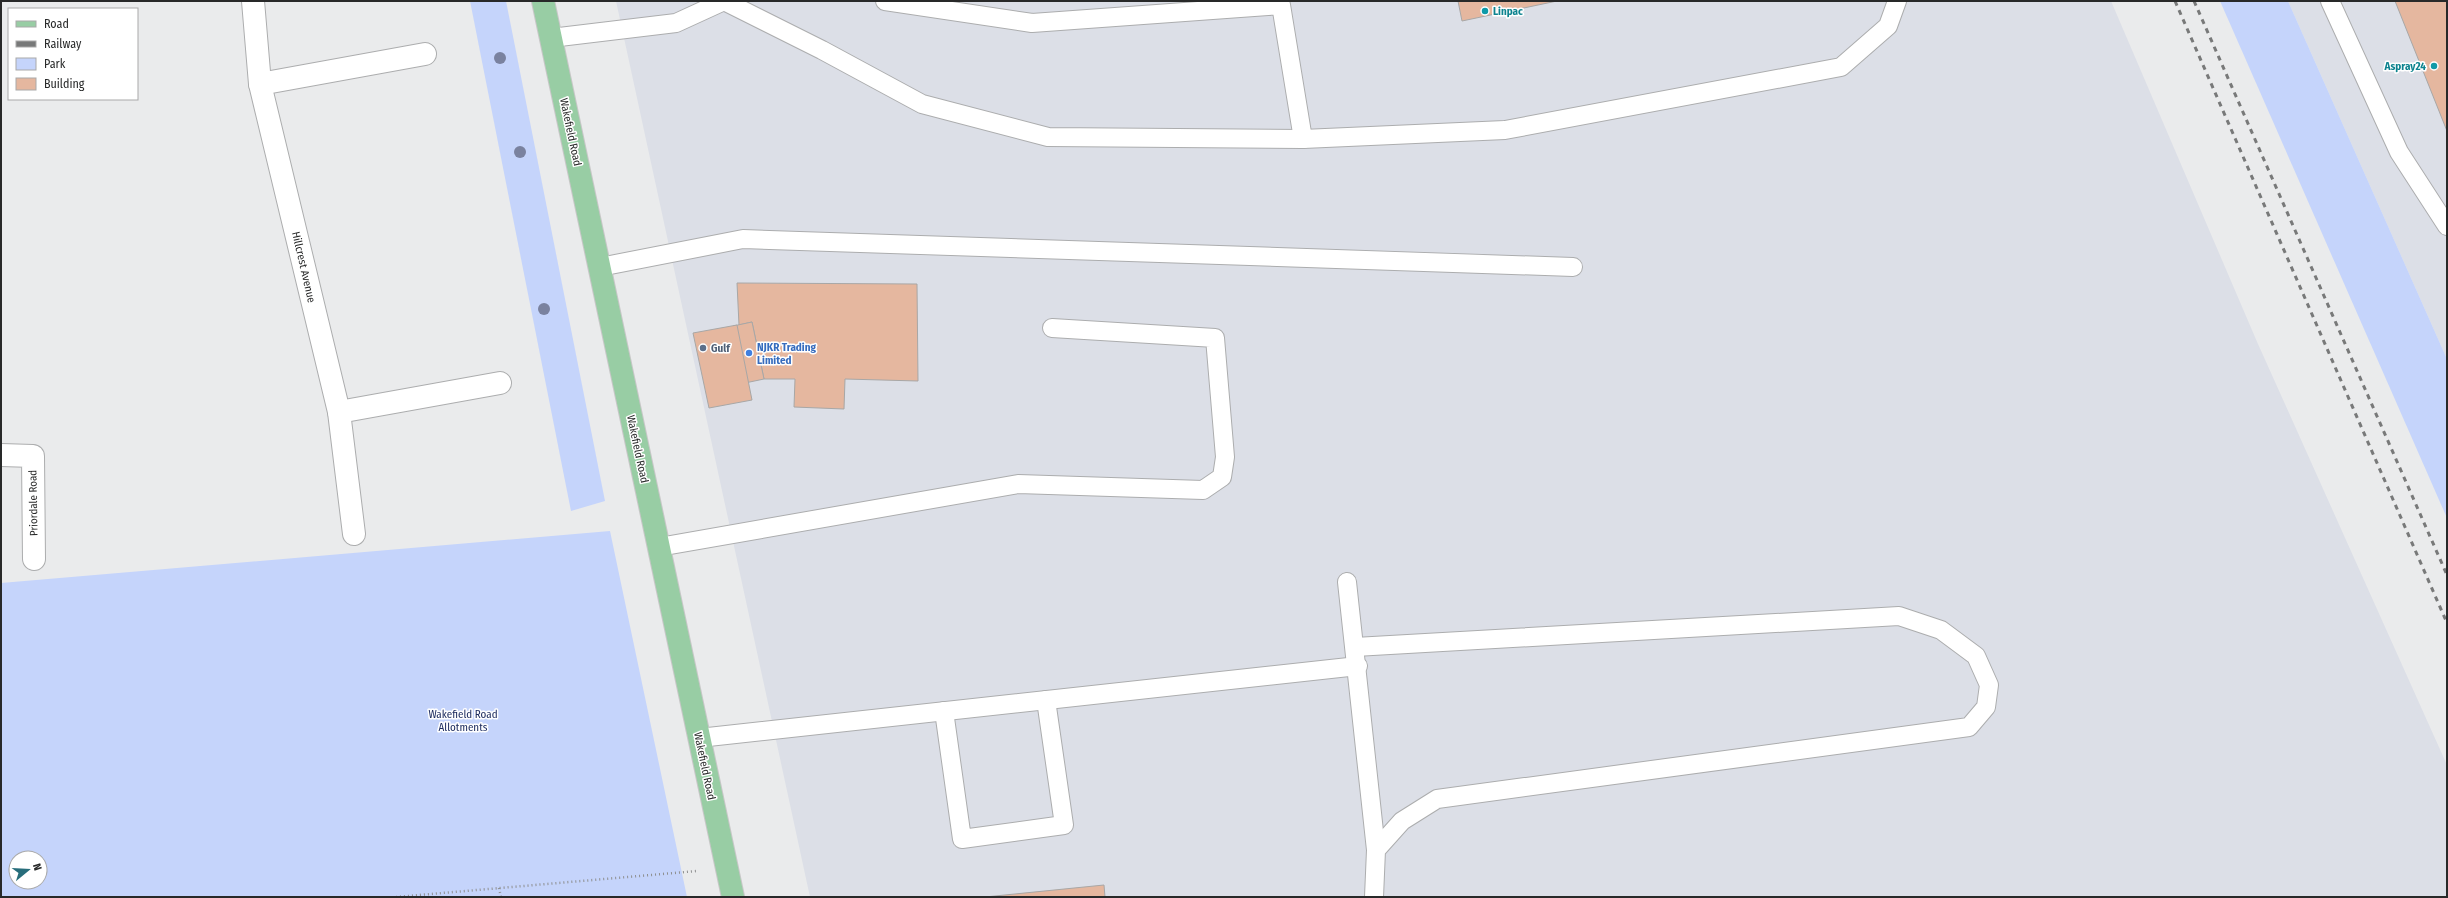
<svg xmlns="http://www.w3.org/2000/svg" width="2448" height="898" font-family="'Fira Sans Condensed',sans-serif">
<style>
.built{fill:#dcdfe7}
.green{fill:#c5d4fb;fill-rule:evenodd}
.building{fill:#e5b79f;stroke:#a8a7a6}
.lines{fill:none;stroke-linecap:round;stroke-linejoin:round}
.service-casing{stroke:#acadae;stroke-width:20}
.minor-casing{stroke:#acadae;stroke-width:24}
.primary-casing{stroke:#c7c7c7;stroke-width:24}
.path{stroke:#8e8f90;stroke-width:2.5;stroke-dasharray:1 3;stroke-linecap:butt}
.service{stroke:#fff;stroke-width:18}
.minor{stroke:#fff;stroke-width:22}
.primary{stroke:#98cda4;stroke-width:22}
.rail{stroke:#787979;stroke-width:3;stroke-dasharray:5 5;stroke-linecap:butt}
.tree{fill:#7a829f}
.culture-dot{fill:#0f9aa8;stroke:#fff;stroke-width:1.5}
.service-dot{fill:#5c6f8a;stroke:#fff;stroke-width:1.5}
.shop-dot{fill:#3f7fe0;stroke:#fff;stroke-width:1.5}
.labels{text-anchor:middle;stroke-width:3;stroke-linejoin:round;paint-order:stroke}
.culture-label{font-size:11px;font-weight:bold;fill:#0d838f;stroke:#fff;text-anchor:start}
.street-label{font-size:11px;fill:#282929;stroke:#fff}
.shop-label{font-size:11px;font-weight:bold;fill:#366cbe;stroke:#fff;text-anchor:start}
.service-label{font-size:11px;font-weight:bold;fill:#4e5e75;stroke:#fff;text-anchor:start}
.park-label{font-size:11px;fill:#1e2d60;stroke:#fff}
</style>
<rect width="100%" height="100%" fill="#eaebec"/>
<g class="built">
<path d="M616,1H2111L2258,344L2447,765V897H810Z"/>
<path d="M2288,1H2447V359Z"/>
</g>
<g class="green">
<path d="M470,1H506L605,501L571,511Z"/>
<path d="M2220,1H2288L2447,359V518Z"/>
<path d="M610,531L687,897H1V583ZM16,858H40V882H16Z"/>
</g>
<g class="building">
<path d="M1458,1H1557L1462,21Z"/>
<path d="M2395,1H2447V131Z"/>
<path d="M737,283L917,284L918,381L845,379L844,409L794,407L795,379H764L752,322L739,325Z"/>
<path d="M752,322L764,379L745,383L733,326Z"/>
<path d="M737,325L752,400L709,408L693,333Z"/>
<path d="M1104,885L1105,897H985Z"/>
</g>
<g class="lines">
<defs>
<g id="service">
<path d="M724,1L822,50L922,104L1048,137L1303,139"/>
<path d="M885,1L1032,23L1281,5L1303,139L1505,130L1841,67L1888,26L1897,1"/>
<path d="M2330,1L2399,152L2447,226"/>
<path d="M551,38L676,23L724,1"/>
<path d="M600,267L743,239L1573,267"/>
<path d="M659,547L1018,484L1203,490L1222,477L1225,457L1215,338L1052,328"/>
<path d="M1347,582L1376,850"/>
<path d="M1355,647L1899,616L1941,630L1976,656L1989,685L1986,707L1969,727L1437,799L1402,821L1376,850L1374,897"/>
<path d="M944,711L962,839L1064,825L1046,700"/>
<path d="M699,738L1358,666"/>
</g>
<g id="minor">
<path d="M253,1L260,84L339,412L354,534"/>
<path d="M260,84L425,54"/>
<path d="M339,412L500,383"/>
<path d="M1,455L33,456L34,559"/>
</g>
<path id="primary" d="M543,1L733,897"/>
</defs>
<use href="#service" class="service-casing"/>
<use href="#minor" class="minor-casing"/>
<use href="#primary" class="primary-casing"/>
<g class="path">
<path d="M499,888L501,897"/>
<path d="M396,897L697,871"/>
</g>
<use href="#service" class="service"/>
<use href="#minor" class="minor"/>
<use href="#primary" class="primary"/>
<g class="rail">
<path d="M2175,1L2447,623"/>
<path d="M2194,1L2447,575"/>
</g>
</g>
<g class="tree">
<circle cx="500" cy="58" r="6"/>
<circle cx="520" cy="152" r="6"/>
<circle cx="544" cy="309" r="6"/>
</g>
<g class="culture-dot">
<circle cx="1485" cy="11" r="4"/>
<circle cx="2434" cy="66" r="4"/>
</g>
<circle class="service-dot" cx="703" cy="348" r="4"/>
<circle class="shop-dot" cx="749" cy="353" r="4"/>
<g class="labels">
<g class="culture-label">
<text x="1493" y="15">Linpac</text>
<text x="2426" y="70" text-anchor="end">Aspray24</text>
</g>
<g class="street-label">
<text transform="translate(571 132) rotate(78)" y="4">Wakefield Road</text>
<text transform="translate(304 267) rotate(77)" y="4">Hillcrest Avenue</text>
<text transform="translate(638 449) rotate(78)" y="4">Wakefield Road</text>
<text transform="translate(33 503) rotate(-91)" y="4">Priordale Road</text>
<text transform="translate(705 766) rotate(78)" y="4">Wakefield Road</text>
</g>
<g class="shop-label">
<text x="757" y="351">NJKR Trading<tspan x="757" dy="13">Limited</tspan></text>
</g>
<g class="service-label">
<text x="711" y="352">Gulf</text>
</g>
<g class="park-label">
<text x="463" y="718">Wakefield Road<tspan x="463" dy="13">Allotments</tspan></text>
</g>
</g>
<rect width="2448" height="898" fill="none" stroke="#282929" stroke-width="4"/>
<rect x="8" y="8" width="130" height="92" fill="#ffffff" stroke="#a9a9a9"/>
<rect x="16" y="21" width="20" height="6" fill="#98cda4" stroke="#a9a9a9"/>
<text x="44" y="28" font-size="12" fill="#282929">Road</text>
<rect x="16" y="41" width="20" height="6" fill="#787979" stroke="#a9a9a9"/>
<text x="44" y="48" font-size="12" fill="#282929">Railway</text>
<rect x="16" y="58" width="20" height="12" fill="#c5d4fb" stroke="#a9a9a9"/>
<text x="44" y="68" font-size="12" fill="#282929">Park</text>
<rect x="16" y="78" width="20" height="12" fill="#e5b79f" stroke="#a9a9a9"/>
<text x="44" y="88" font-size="12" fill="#282929">Building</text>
<g transform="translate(28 870) rotate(72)"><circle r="19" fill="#ffffff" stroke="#a9a9a9"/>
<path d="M0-3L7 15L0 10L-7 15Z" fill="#276d7b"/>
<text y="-6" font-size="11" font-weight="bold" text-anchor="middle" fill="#282929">N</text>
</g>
</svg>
